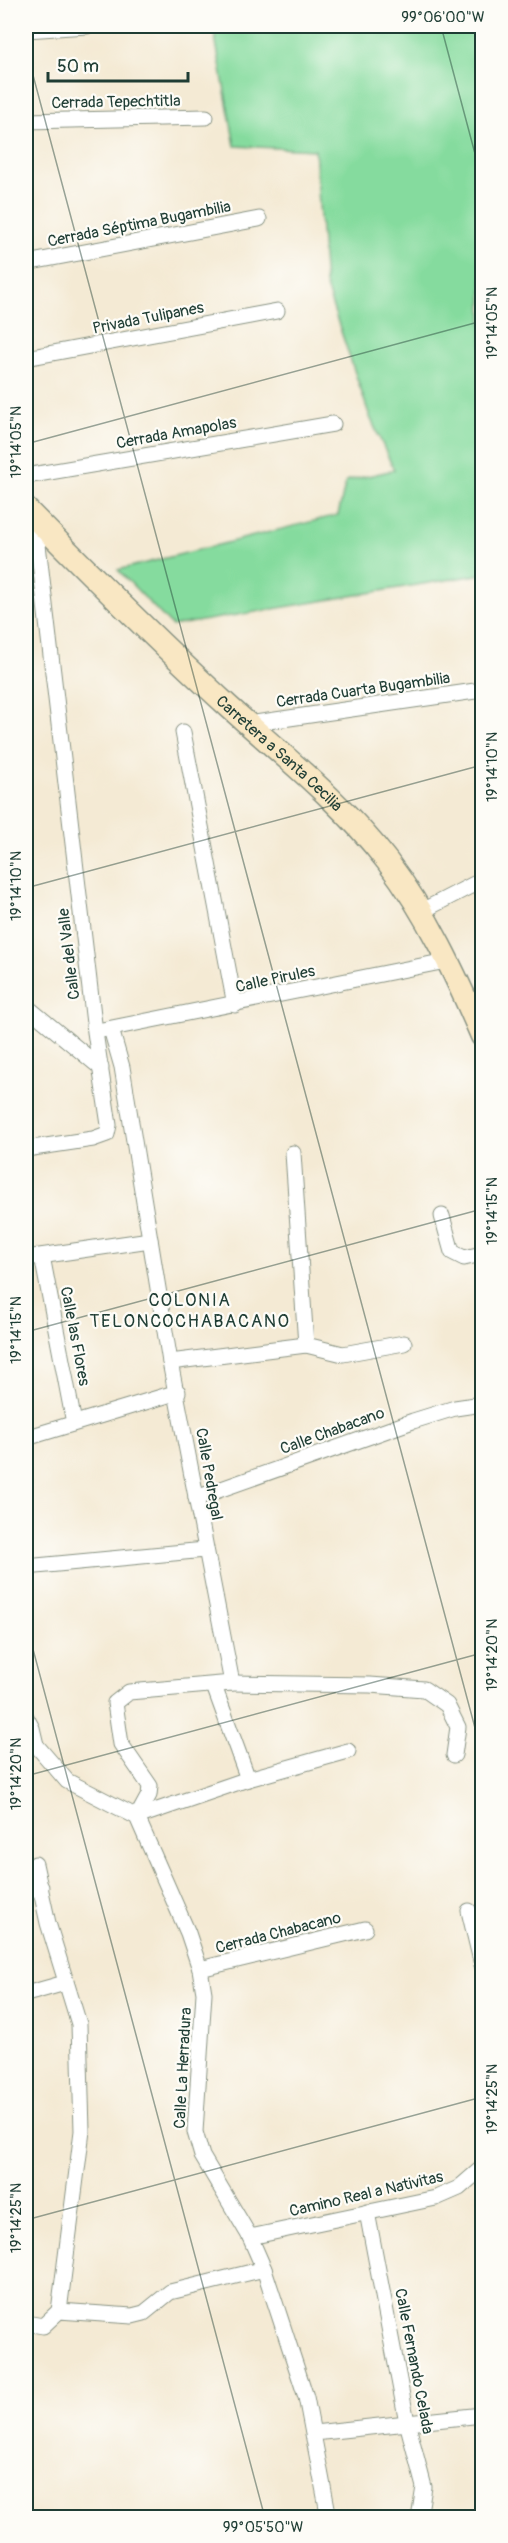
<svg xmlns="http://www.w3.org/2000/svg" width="508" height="2543" font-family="Pangolin,sans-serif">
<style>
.green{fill:#85db9e;stroke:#528c69;stroke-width:1.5}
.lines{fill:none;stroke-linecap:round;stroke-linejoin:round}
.minor-casing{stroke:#8a9484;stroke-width:17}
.secondary-casing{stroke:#8a9484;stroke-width:25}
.minor{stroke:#fff;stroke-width:15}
.secondary{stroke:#f9e7c3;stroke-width:22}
.ticks{fill:none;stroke:#1f3d34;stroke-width:1.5;stroke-opacity:0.45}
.labels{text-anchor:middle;stroke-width:4.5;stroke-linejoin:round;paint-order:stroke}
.street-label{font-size:16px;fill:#1f3d34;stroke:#fdfcf7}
.neighbourhood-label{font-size:18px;letter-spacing:1.5px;fill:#1f3d34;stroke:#fdfcf7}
.neatline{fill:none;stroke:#1f3d34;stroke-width:2}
.ticks-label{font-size:15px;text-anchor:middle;fill:#1f3d34}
</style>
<rect width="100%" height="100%" fill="#fdfcf7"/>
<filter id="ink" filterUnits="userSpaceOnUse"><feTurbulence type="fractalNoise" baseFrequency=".0167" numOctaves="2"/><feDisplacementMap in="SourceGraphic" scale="12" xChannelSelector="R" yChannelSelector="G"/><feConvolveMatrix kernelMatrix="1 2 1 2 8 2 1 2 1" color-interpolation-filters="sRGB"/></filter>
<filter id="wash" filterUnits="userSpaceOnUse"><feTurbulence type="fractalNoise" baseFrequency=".008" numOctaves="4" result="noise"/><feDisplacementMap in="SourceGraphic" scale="24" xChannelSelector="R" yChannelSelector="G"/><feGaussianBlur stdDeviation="1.35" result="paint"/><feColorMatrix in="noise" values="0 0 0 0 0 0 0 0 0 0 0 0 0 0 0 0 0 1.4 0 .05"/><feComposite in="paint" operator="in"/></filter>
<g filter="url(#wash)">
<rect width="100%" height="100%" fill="#f4ead4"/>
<path class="green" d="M213,26H482V574L172,626L118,570L338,515L346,481L394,470L370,417L325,284L315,150L235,146Z"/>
</g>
<g filter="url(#ink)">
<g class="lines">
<defs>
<g id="minor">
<path d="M26,30L87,26"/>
<path d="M26,121L206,117"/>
<path d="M26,263L259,219"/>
<path d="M26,358L277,311"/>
<path d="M26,476L333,424"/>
<path d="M248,724L482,690"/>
<path d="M183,732L235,1005"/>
<path d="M420,912L482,880"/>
<path d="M26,1006L101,1068"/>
<path d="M111,1029L122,1067L170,1362L232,1683L129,1692L115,1703L121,1744L150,1786L149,1795L137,1817"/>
<path d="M102,1030L446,961"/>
<path d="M26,1149L93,1139L107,1134L109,1125L95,1032L35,519"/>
<path d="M293,1153L306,1345"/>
<path d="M442,1216L452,1252L464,1258L482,1254"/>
<path d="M42,1256L74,1423"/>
<path d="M26,1258L150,1240"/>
<path d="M170,1362L306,1345L343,1354L404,1343"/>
<path d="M26,1438L178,1392"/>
<path d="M196,1498L413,1421L455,1408L482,1404"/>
<path d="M26,1567L205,1550"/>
<path d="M232,1683L370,1685L424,1689L447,1705L458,1727L454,1755"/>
<path d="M214,1686L248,1779"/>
<path d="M26,1717L32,1728L36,1745"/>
<path d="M26,1741L36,1745L67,1781L137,1817L188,1933L200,1969L204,1993L195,2132L202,2156L250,2237L264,2269L306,2397L329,2518"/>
<path d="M137,1817L248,1779L348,1751"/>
<path d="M35,1864L48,1923L79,2024L82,2131L59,2311"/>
<path d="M26,1891L41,1887"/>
<path d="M469,1911L482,1965"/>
<path d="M200,1969L365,1929"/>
<path d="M26,1994L65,1983"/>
<path d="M367,2212L407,2422L424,2487L419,2518"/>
<path d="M250,2237L436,2198L459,2188L482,2168"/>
<path d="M26,2323L43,2326L59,2311L132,2316L144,2313L170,2292L264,2269"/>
<path d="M314,2433L482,2415"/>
</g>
<g id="secondary">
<path id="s1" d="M26,509C92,576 158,642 228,706C282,755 342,802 387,861C427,913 456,976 482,1036"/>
</g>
</defs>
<use href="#minor" class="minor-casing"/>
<use href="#secondary" class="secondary-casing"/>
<use href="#minor" class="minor"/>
<use href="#secondary" class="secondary"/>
</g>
</g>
<path class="ticks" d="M441,26L482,180M26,49L482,1754M26,444L482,321M26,888L482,765M26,1332L482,1209M26,1623L265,2518M26,1776L482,1653M26,2220L482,2097"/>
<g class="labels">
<g class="street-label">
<text transform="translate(116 101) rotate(-1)" y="6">Cerrada Tepechtitla</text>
<text transform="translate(139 223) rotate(-11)" y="6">Cerrada Séptima Bugambilia</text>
<text transform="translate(148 317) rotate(-11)" y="6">Privada Tulipanes</text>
<text transform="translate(176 432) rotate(-10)" y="6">Cerrada Amapolas</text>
<text transform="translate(363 689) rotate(-8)" y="6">Cerrada Cuarta Bugambilia</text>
<text dy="6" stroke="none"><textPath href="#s1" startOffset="352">Carretera a Santa Cecilia</textPath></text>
<text transform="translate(68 954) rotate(-97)" y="6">Calle del Valle</text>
<text transform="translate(275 978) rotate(-12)" y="6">Calle Pirules</text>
<text transform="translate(76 1336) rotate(79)" y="6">Calle las Flores</text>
<text transform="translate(332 1430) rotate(-20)" y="6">Calle Chabacano</text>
<text transform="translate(210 1474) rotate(80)" y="6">Calle Pedregal</text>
<text transform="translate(278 1932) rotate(-14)" y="6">Cerrada Chabacano</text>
<text transform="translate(182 2068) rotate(-87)" y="6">Calle La Herradura</text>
<text transform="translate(366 2193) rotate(-13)" y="6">Camino Real a Nativitas</text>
<text transform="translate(415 2361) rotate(79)" y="6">Calle Fernando Celada</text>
</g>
<g class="neighbourhood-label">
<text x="190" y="1306">COLONIA<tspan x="190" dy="21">TELONCOCHABACANO</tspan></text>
</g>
</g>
<rect width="508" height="2543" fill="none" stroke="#fdfcf7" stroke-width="66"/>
<path d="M48 72v9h140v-9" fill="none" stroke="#1f3d34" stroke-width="3"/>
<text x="57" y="72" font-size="18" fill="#1f3d34" stroke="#fdfcf7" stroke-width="4.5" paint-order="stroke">50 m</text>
<rect x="33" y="33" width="442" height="2477" class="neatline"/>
<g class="ticks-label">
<text x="443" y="22">99°06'00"W</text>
<text transform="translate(492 323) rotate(-90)" y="5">19°14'05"N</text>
<text transform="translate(16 442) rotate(-90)" y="5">19°14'05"N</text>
<text transform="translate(492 767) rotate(-90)" y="5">19°14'10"N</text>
<text transform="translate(16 886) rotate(-90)" y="5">19°14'10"N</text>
<text transform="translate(492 1211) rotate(-90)" y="5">19°14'15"N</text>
<text transform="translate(16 1330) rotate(-90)" y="5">19°14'15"N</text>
<text transform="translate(492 1655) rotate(-90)" y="5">19°14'20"N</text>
<text transform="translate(16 1774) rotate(-90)" y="5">19°14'20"N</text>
<text transform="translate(492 2099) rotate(-90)" y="5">19°14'25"N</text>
<text transform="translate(16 2218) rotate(-90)" y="5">19°14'25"N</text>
<text x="263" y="2532">99°05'50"W</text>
</g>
</svg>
